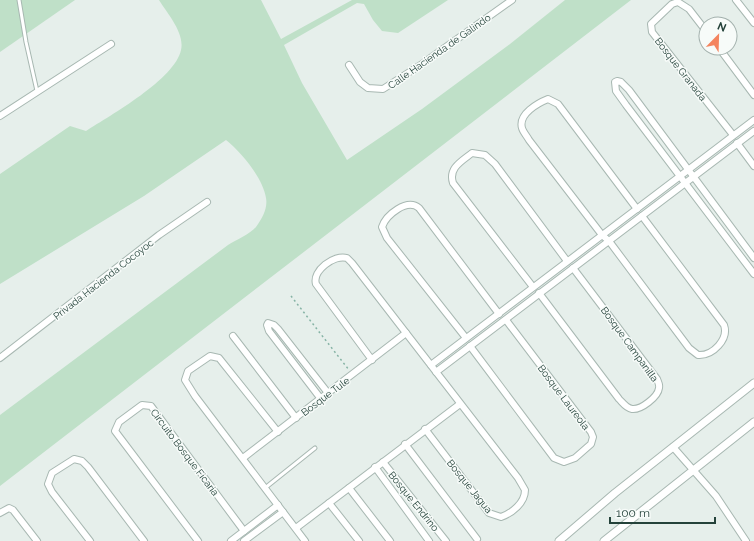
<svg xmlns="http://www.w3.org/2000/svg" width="754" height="541" font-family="Raleway,sans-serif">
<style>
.green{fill:#bfe0c8}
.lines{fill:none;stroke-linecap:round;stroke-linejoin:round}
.service-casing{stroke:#a8b8b2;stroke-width:5}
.minor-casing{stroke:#a8b8b2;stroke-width:8}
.tertiary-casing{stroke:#a8b8b2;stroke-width:9}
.path{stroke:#86b3a5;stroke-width:1.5;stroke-dasharray:2 3;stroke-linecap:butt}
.service{stroke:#fff;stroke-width:3}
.minor{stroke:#fff;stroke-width:6}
.tertiary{stroke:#fff;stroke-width:7}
.labels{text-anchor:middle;stroke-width:3;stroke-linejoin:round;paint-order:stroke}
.street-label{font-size:10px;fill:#24423a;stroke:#f7fbf9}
</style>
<rect width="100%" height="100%" fill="#e6efeb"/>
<g class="green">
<path d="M0,0H75L0,52Z"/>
<path d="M159,0H261L281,39L352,0H448L398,33L382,31L373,20L364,4L357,3L284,45L302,83L347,160L422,109L510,44L565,0H631L0,486V415L228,245C236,240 250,234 256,227C262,219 268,208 266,198C263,178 241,152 226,140L144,196L0,284V174L70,126L86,131C111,115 175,79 181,50C185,33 167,13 159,0Z"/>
</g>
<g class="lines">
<defs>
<g id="service">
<path d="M19,0L26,42L37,91"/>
<path d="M265,488L315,448"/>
</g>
<g id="minor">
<path d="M736,0L754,23"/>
<path d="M706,31L689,9L678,2L672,4L651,24L652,32L733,135"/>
<path d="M719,48L754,95"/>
<path d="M349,65L360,82L368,88L383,89L422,64L512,0"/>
<path d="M0,116L111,44"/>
<path d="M737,143L754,166"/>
<path d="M637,209L558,104L548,99C538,103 518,114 522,128C523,132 527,136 529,140L602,235L609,241L689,348L698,355C713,356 729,339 724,325L642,216"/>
<path d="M754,258L629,90L621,82L617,81L615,82L616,91L626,105L754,274"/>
<path d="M533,287L453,183C448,168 462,161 472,153L485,155L495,164L567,261"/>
<path d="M539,293L619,399C623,403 626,408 632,409C641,410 658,397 659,388C660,385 658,382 657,379L573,268"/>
<path d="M233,336L296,418"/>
<path d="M466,338L387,238L382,227C386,215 407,198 419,208L499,314"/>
<path d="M470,346L554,458L564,462L575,458L591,444L593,437L591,432L506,320"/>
<path d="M0,358L159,235L207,202"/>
<path d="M372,360L316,284C312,271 334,254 347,258L352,263L518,478L525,490C525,503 512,513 501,517L489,513L425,429"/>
<path d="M431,365L754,120"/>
<path d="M436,372L754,131"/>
<path d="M321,399L269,331L267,325L268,323L274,325L278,329L328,393"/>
<path d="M278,432L219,358L210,356L188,371L185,380L195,396L305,541"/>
<path d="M405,444L477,539"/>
<path d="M673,447L716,496L746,541"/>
<path d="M243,458L406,333"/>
<path d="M383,462L446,541"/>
<path d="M375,467L429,541"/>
<path d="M349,488L390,541"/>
<path d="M329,503L359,541"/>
<path d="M0,513L9,508L13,510L37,541"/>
<path d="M296,528L460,404"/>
<path d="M90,541L52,492L48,484L52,473L74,459L82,461L88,467L144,541"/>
<path d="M198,541L115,431L119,422L142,405L151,406L244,531"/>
<path d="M231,541L278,505"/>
<path d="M244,541L283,512"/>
</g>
<g id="tertiary">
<path d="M559,541L615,493L754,383"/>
<path d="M604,541L754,422"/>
</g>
</defs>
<use href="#service" class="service-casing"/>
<use href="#minor" class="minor-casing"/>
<use href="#tertiary" class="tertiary-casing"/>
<path class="path" d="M291,296L349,370"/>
<use href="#service" class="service"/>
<use href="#minor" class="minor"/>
<use href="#tertiary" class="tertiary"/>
</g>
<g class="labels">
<g class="street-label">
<text transform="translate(439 51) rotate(-35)" y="4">Calle Hacienda de Galindo</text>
<text transform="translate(681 69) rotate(52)" y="4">Bosque Granada</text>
<text transform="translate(103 279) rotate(-38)" y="4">Privada Hacienda Cocoyoc</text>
<text transform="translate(630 344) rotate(54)" y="4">Bosque Campanilla</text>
<text transform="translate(325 396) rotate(-37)" y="4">Bosque Tule</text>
<text transform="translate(564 397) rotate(53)" y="4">Bosque Laureola</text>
<text transform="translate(185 452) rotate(53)" y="4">Circuito Bosque Ficaria</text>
<text transform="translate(470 486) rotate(51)" y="4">Bosque Jagua</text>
<text transform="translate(414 501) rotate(51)" y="4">Bosque Endrino</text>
</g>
</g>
<g transform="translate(718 36) rotate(23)"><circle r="19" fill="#f7fbf9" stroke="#a3b1ad"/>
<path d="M0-3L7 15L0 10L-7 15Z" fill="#f4845f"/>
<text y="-6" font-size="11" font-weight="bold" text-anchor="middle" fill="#24423a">N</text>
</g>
<path d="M610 517v6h105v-6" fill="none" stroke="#24423a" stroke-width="2"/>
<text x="616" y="517" font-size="12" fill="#24423a" stroke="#f7fbf9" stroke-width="3" paint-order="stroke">100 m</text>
</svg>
